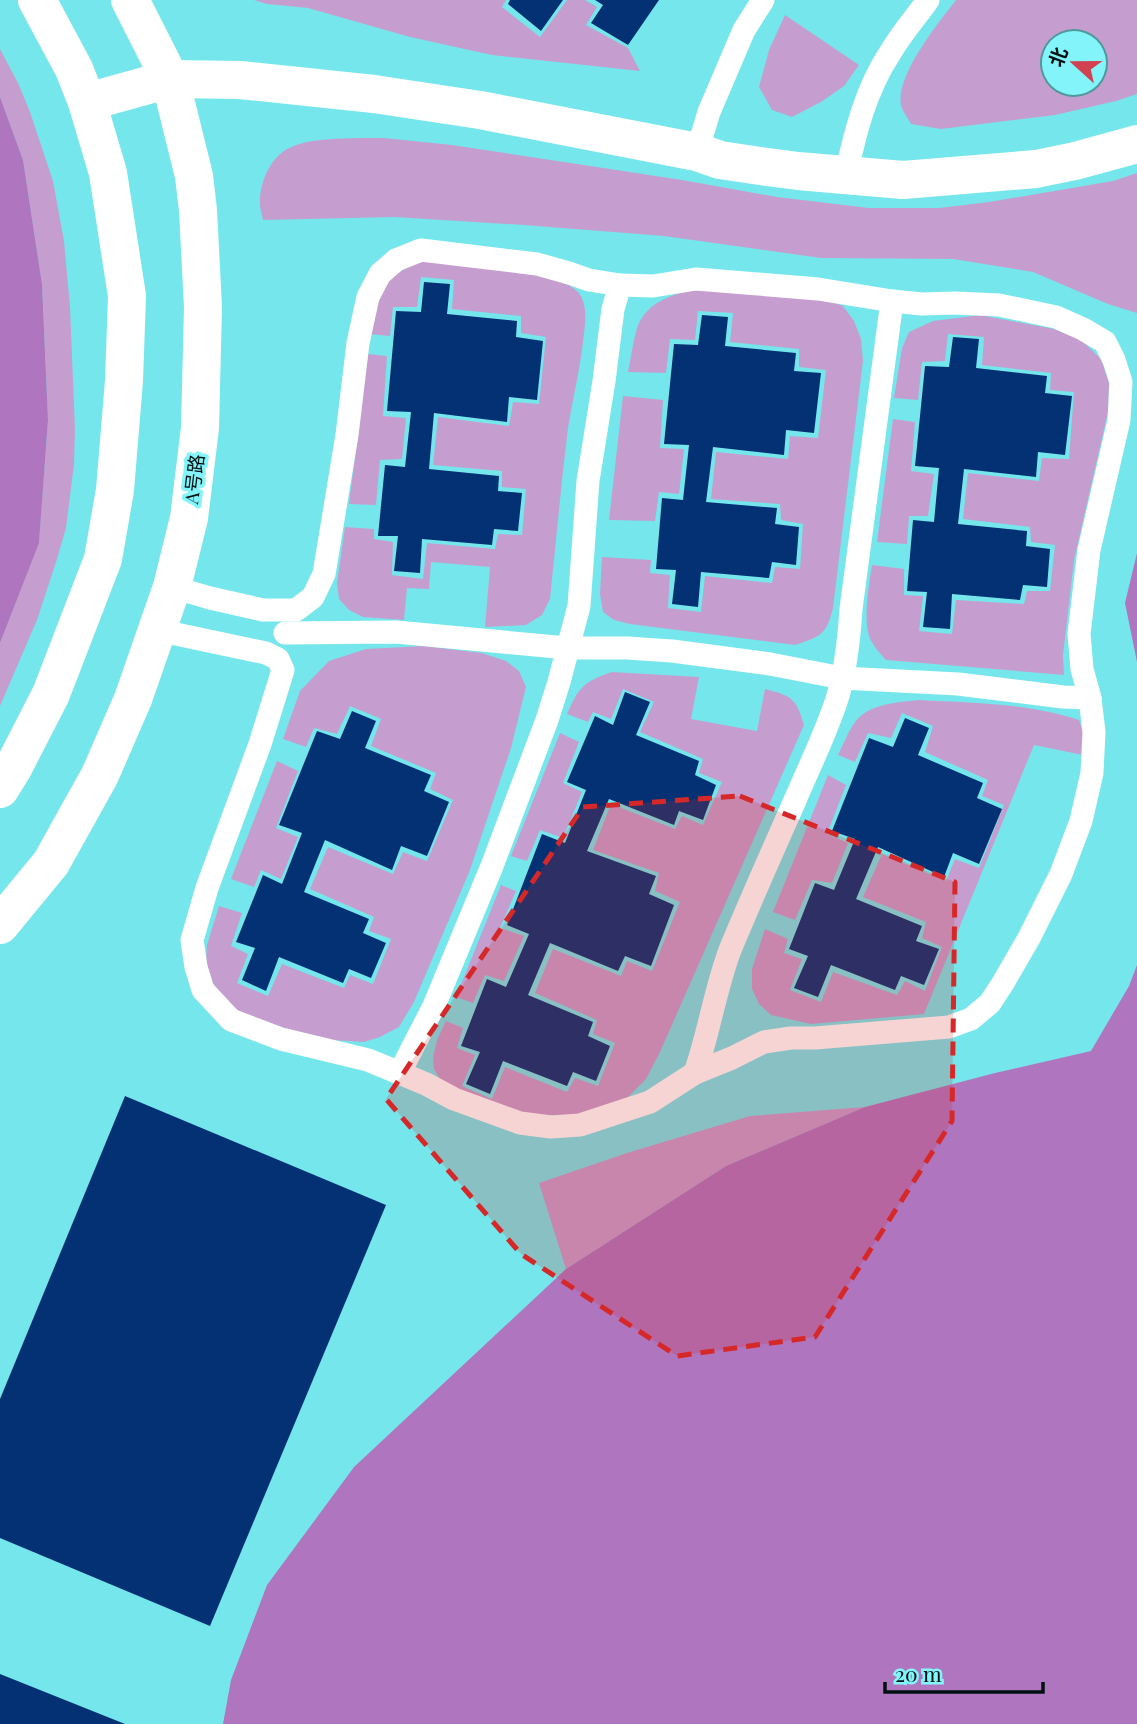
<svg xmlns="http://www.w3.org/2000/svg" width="1137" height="1724" font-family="'Playfair Display','Noto Sans SC',serif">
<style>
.green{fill:#c59ecf;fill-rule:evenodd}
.forest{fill:#b075bf}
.building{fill:#043174}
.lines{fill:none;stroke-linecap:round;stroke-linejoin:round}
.lane{stroke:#fff;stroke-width:23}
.street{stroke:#fff;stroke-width:38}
.secondary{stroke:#fff;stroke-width:38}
.marked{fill:#d62828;fill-opacity:0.2;stroke:#d62828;stroke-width:5;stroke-dasharray:14 9;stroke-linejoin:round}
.labels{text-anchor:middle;stroke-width:7;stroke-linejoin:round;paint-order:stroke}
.street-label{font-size:19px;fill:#001112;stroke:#83f4f9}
</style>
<rect width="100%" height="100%" fill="#75e7ec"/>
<g class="green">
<path d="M254,0H506L502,7L540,37L567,0H585L597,7L586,25L628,48L640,71L492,55L410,37L308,8L267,4Z"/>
<path d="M956,0H1137V94L1116,101L1055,115L941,129L911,124C908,118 902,111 901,105C895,76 939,22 956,0ZM1053,42H1095V84H1053Z"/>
<path d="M785,15L859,65L844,86L821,102L792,117L772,110L759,87L769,50Z"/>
<path d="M0,49L18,83L30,112L53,181L64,241L70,307L75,429L74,464L66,528L57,559L37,620L0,706V643L39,542L48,420L42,284L23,160L0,97Z"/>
<path d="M359,138H384L452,145L682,180L777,197L869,208H939L989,202L1113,181L1137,173V313L1108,304L1033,272L953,259L821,258L664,236L524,225L394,217L263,220C262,215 260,209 260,204C259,184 270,157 289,148C310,138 336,139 359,138Z"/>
<path d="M427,259C458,263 559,270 578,292C587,302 586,320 584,333C581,365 573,397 568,428C561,485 556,542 550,599L542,615L526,625L485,627L490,567L431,562L429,589L407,588L404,620L363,617L349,610L339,599L337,583L345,527L374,529V539L393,542L392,575L423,579L427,543L495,549L498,534L522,535L526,489L502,487V471L433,465L438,417L509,426L513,402L539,404L546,337L521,333V316L452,309L454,280L421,277L417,307H393L390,336L369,334C378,289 382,276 427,259Z"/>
<path d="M701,289L822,298L843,306L854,321L861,339L863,361L833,608C826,635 822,636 795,645L630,624L614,620L603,612L600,594L602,557L651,560L650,573L670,575L668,608L701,612L705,576L772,583L775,567L800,569L803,524L781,520L780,504L711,499L716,452L788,459L790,436L818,438L826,370L799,367V349L730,342L733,313L698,311L695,340L670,339L666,373L628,372C631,357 633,342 637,328C646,301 677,292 701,289Z"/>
<path d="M980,315L1054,329L1080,339L1101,359L1109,383L1108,412L1074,560L1063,655L1064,675L886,660C879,652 870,643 868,632C864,613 869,584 872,565L904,569V595L923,596L919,631L952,634L956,600L1024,604L1027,591H1050L1055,545L1031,542L1030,527L963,519L968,473L1039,481L1042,458L1069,459L1074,392L1050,390L1051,373L982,365L984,337L948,334L945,361L922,362L918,400L894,398L902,348L909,332L933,321Z"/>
<path d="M368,354L387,356L383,416L406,418L402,459L380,460L376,505L349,504Z"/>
<path d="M623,396L663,400L660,448L684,449L679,494L659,492L655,521L609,520Z"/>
<path d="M893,419L915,422L911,471L934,474L928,516H909L907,544L877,542Z"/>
<path d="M423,646L482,653L506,661L519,671L526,687L511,748L470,870L414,1002L399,1027L380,1037L364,1042L331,1040L284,1028L240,1012L225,1001L213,983L206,962L207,945L219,906L242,913L231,946L248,954L237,983L268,996L282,964L344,988L350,975L373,984L391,939L369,931L374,917L310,889L328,847L393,874L403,852L427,861L453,800L430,789L436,773L371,746L381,719L350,706L337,734L314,728L306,747L283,739L300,691L329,661L366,649Z"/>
<path d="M612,672L699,677L691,719L757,731L765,689C792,696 796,698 804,725L660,1052L646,1079L628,1097L599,1109L569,1116L527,1114L457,1092L441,1081L434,1069L433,1058L437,1040L446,1021L463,1028L457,1048L475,1055L462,1086L492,1099L505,1067L567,1092L575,1078L598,1086L615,1043L593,1034L597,1020L535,993L553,949L621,976L627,961L652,971L680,902L655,891L659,873L593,850L611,804L675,829L682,816L703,825L722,782L699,773L703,759L640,732L654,702L623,689L611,719L593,712L588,722L567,714C579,687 583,682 612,672Z"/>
<path d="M919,700C972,703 1028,703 1079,720L1083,732V755L1034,745L924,1014L811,1024L771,1015L759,1004L752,989V969L765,929L788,939L784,953L802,959L790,990L821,1002L833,972L897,995L905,981L925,991L942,947L922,938L926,922L863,897L882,854L946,881L955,859L979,868L1004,805L982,796L988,780L925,752L933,726L902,713L891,738L868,733L855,762L838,755C843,745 847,734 853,725C867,703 895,703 919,700Z"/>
<path d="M560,733L579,742L563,783L582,792L563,838L540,830L527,861L511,856Z"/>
<path d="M277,761L298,771L276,828L298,837L281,879L261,870L254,887L231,879Z"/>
<path d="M828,775L846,785L827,834L848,843L832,883L812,880L795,920L773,912Z"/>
<path d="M501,885L516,891L500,928L524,936L504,981L485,975L473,1003L456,997Z"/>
<path d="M865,1107L726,1166L566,1269L539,1183L627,1153L750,1116Z"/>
</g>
<g class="forest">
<path d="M0,97L23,160L42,284L48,420L39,543L0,643Z"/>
<path d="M1137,553V662L1125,603Z"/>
<path d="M1137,965V1724H223L231,1680L267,1585L354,1467L566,1269L726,1166L865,1107L995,1073L1091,1051L1129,986Z"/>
</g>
<g class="building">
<path d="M510,0H563L541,31L508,4Z"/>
<path d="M595,0H659L628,45L591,23L603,5Z"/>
<path d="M424,282L450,284L447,314L517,321L516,337L543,341L537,400L509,397L507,422L434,413L429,469L499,476L498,491L522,493L518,531L494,529L492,545L422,539L420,573L394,571L398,536H378L385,465L405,467L411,412L387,411L396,311L421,312Z"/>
<path d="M702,315L728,317L725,346L796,353L794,371L821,373L814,433L786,430L784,455L713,447L706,502L777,508L775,524L799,527L796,565L772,562L769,578L701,572L698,607L672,604L676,570L656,569L662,498L683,500L689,445L664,444L674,344L698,345Z"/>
<path d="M953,337L979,339L976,368L1047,376L1045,393L1072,396L1065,455L1038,452L1036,477L964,469L958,524L1027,531L1026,546L1050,549L1047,587L1023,585L1020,600L952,594L950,629L923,627L927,592L907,591L913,520L934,522L939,468L915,466L925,366L949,367Z"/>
<path d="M625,692L650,702L636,735L699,761L695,775L716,785L703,820L679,811L674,825L609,799L587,851L656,876L649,894L674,905L651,966L625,956L618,971L550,943L528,995L593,1022L588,1036L610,1046L596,1081L573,1072L567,1086L503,1061L490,1094L466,1084L480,1052L461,1046L487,979L506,987L529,934L507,925L542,834L565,843L586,790L567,782L595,716L613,725Z"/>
<path d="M352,711L376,721L365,748L431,775L424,791L449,802L427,856L401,846L392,870L325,840L304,892L369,919L363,933L386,943L371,978L349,969L343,983L279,957L266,991L242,980L255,948L236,942L263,875L282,884L302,833L279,825L317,731L340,739Z"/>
<path d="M905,718L929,728L918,755L983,783L977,798L1002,809L979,864L953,853L944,877L878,847L856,899L922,926L916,941L939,949L924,985L901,976L895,990L831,965L818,997L794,988L808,956L789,949L815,883L834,890L855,839L832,831L869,738L893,747Z"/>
<path d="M125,1096L386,1205L210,1626L0,1538V1399Z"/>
<path d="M0,1674L125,1724H0Z"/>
</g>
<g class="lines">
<g class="lane">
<path d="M697,152L709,112L744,30L763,0"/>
<path d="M846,175C855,133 866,89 890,53C901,34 916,17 928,0"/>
<path d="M157,630L266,653L278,659L283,670L260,744L207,888L192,940L196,967L203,990L231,1020L281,1039L368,1060L426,1084L454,1099L520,1123L551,1127L580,1125L650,1102L695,1073L732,1058L764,1042L791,1038H815L949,1027L971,1019L990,1003L1003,983L1029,938L1061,874L1081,821L1092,773L1094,732L1090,698L1082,669L1079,634L1089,550L1119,420L1121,382L1114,360L1105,342L1083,329L1056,317L999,305L955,303L922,304L892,301L818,289L696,279L653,286L620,285L589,280L569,273L537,264L421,250L396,260L380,274L368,297L358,343L347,435L324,574L313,597L296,610H263L210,598L172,587"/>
<path d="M285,633L396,632L567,648H627L672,651L770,664L842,678L958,684L1063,697L1090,698"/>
<path d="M400,1072L434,1006L492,866L547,720L559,682L579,606L588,481L604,381L613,309L620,285"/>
<path d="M695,1073C709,1033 715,990 730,950C751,899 774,848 796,798C810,765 826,733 837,699C846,670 849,640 851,609L892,301"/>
</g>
<path class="street" d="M87,102L170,79L240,80L374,94L480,110L697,152L720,160L760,166L798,171L903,180L1036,169L1075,161L1137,144"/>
<g class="secondary">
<path d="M0,789L13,768L51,694L103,559L115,490L124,381L127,296L108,173L87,102L74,69L37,0"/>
<path d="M0,925L51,863L100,775L133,699L157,630L172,587L189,518L200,428L203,307L198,210L194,176L170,79L130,0"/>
</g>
</g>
<path class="marked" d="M740,796L955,882L952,1121L815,1337L677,1356L521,1254L386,1099L583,807Z"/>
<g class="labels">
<g class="street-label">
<text transform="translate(194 479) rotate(-83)" y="7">A号路</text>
</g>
</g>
<g transform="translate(1074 63) rotate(291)"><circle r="33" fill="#83f4f9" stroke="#4f999d" stroke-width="2"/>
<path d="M0-5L12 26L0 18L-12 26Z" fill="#d1414f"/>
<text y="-10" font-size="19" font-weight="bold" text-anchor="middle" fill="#001112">北</text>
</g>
<path d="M885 1682v10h158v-10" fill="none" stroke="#001112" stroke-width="3.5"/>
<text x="895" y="1682" font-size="21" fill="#001112" stroke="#83f4f9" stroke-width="5" paint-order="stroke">20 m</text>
</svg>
